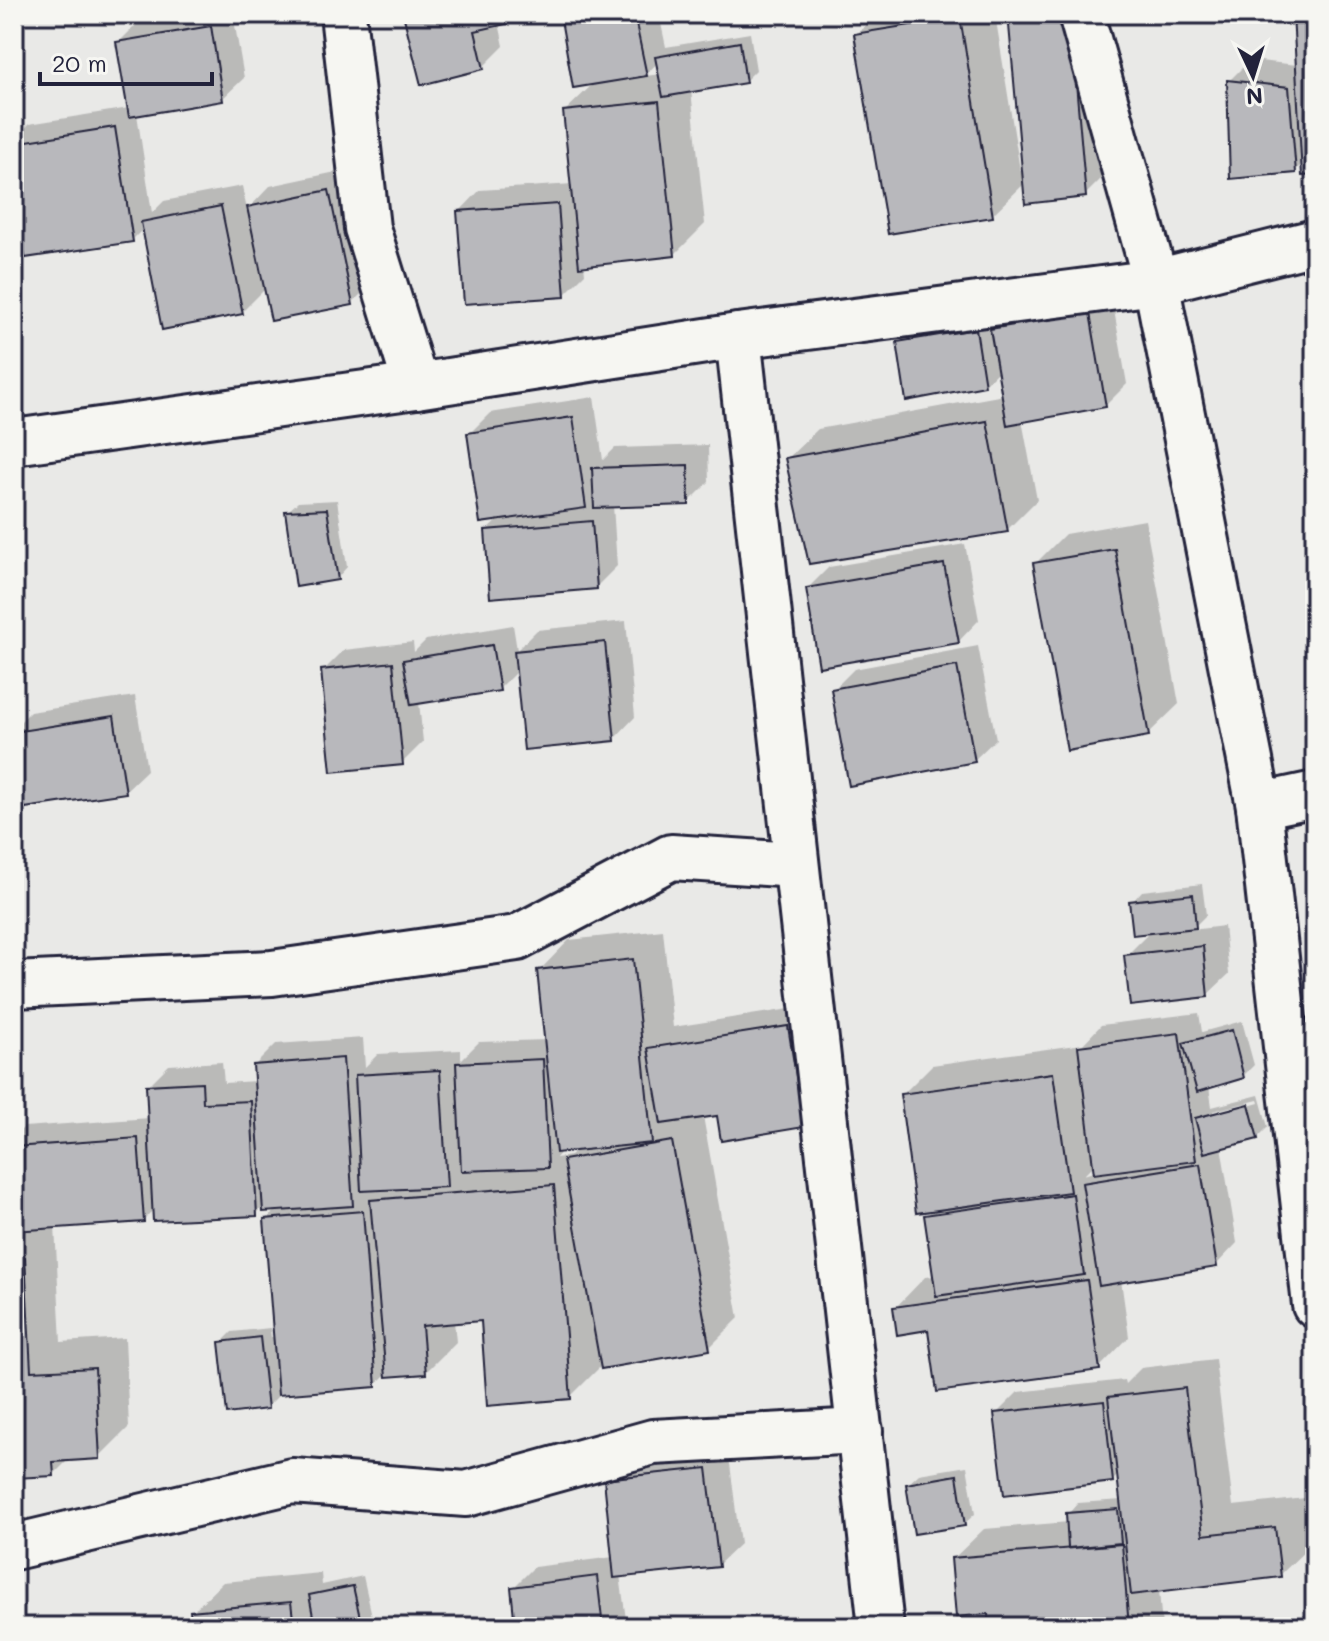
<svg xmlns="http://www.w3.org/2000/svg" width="1329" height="1641" font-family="Mali,sans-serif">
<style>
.shadow{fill:#0003;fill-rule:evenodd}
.building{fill:#b8b8bc;stroke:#22223b;stroke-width:2}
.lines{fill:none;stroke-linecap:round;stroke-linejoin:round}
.street-casing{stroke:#22223b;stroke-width:50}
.street{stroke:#f6f6f2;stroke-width:44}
</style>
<rect width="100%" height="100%" fill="#e9e9e7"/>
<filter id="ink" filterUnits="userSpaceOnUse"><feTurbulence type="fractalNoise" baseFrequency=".0125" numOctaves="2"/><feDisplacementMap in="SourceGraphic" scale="16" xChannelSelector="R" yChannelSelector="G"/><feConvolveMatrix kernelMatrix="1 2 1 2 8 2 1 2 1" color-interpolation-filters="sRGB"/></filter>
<g filter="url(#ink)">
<g class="shadow">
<path d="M185,14H233L244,78L222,99L137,114L152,213L164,201L242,186L247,210L270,186L350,169L373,282L352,303L266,288L242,312L144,228L132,240L14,183V139L29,124L129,108L118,43L139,22Z"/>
<path d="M405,14H525L522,18L499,23L504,46L483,67Z"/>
<path d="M562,14H659L666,47L750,33L756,70L745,81L691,90L705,224L674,255L584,264L585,274L564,295L459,212L480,190L573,184L565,111L594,83ZM658,62L661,74L645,76Z"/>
<path d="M877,14H995L1020,170H1024L1010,14H1092L1106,174L1085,195L1025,183L992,215L856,35Z"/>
<path d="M1295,14H1315V173L1303,163L1295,171L1229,81L1250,60L1298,65Z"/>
<path d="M1111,293L1127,384L1105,406L1022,420L1037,500L1007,530L787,459L818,429L1004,395L999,370L984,385L899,343L920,322Z"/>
<path d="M594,397L603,460L615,448L708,445L709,482L688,503L613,505L617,566L596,587L487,530L499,519L469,434L490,413Z"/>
<path d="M337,500L347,567L337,578L287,512L298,502Z"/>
<path d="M1145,520L1179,704L1148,734L1035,564L1065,534Z"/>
<path d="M965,544L979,620L958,642L808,588L829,567Z"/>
<path d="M626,621L635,717L614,739L518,670L499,689L419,702L423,742L402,763L323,671L344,650L413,642L414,652L426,640L513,625L517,650L537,630Z"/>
<path d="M978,646L996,739L974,760L833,690L854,669Z"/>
<path d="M135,696L147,770L125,791L14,769V728L30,712Z"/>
<path d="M1202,884L1206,915L1191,930L1224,926L1229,974L1207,995L1126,956L1151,931L1132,902L1142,891Z"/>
<path d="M663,930L673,1027L809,1006L803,1126L719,1113L703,1116L739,1318L709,1348L602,1365L570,1397L482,1319L454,1321L456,1342L426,1372L385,1375L375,1385L278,1393V1396L267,1407L221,1343L232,1332L270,1328L271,1337H275L266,1220L277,1209L265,1205L256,1214L154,1209L143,1220L55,1226L61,1342L125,1338L129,1427L99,1457L69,1459L54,1474L14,1476V1137L24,1127L150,1118L148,1086L169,1065L222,1062L224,1083L256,1081L255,1065L276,1044L363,1038L365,1067L378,1054L461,1050V1060L479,1042L546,1040L539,971L569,940ZM578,1149L570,1156L556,1158L562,1151Z"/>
<path d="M1199,1013L1202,1032L1242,1021L1254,1065L1243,1076L1209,1086L1212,1107L1259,1095L1268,1127L1257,1138L1221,1146L1237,1243L1216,1265L1121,1280L1129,1337L1099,1368L929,1328L895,1308L925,1277L935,1276L927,1216L934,1208L902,1095L932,1065L1083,1044L1101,1025ZM1258,1100L1259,1103L1213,1116V1111ZM1095,1164L1096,1171L1084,1175Z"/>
<path d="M1215,1359L1233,1506L1305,1498L1311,1545L1280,1575L1159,1590L1162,1627H991L989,1612L953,1559L984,1529L1069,1522L1068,1514L1078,1503L1122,1500L1119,1474L1112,1481L996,1414L1018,1392L1124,1380L1125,1384L1141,1368Z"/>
<path d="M728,1448L740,1544L718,1565L620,1575L627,1627H429L516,1617L513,1588L534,1567L614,1557L606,1480L627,1459Z"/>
<path d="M967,1466L975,1514L964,1524L908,1484L919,1474Z"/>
<path d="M321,1573L322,1585L363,1576L372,1616L362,1627H135L139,1623L193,1616L192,1612L223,1582Z"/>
</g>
<g class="building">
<path d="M14,14H55L14,19Z"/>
<path d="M403,14H521L523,20L475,31L484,69L421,85Z"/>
<path d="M560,14H634L647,76L573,88Z"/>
<path d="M1008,14H1070L1086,197L1025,204Z"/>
<path d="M1293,14H1315V175L1302,176Z"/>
<path d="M960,17L993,217L888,234L854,34Z"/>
<path d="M211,26L223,101L129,117L116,42Z"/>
<path d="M740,42L746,83L663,97L655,57Z"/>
<path d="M1227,80L1289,87L1296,173L1230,179Z"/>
<path d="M659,101L675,256L579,267L563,111Z"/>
<path d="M115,127L133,242L25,258L14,195V143Z"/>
<path d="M329,190L353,305L271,321L247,207Z"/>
<path d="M558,204L565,297L464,304L457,211Z"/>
<path d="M221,206L243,314L162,330L141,222Z"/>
<path d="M1090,313L1106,407L1007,425L990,329Z"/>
<path d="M976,329L985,386L906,401L897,342Z"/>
<path d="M573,417L586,508L480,523L467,433Z"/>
<path d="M987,421L1008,532L809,564L785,458Z"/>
<path d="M688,465L689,505L594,508L592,468Z"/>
<path d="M327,509L338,580L296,587L285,511Z"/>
<path d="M592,521L597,589L490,598L485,530Z"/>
<path d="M1115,549L1149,736L1067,751L1033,563Z"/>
<path d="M944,564L959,643L819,667L806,588Z"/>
<path d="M605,642L615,741L524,750L514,651Z"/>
<path d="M492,645L500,691L411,705L403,660Z"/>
<path d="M393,662L403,765L331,772L321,670Z"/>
<path d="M957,666L975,762L849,786L831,689Z"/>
<path d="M114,716L126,793L18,809L14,782V732Z"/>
<path d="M1193,894L1196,928L1133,935L1129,901Z"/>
<path d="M1203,946L1208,997L1130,1006L1124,955Z"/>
<path d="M633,959L652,1143L556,1153L537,970Z"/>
<path d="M788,1026L804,1127L721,1141L717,1116L661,1124L648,1048Z"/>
<path d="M1232,1030L1244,1078L1197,1092L1183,1043Z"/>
<path d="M1179,1033L1196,1161L1094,1174L1078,1046Z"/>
<path d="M343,1058L353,1206L263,1212L253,1065Z"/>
<path d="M543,1059L548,1168L461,1171L456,1063Z"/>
<path d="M440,1070L447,1187L361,1191L355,1075Z"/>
<path d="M1053,1073L1070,1192L916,1213L900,1094Z"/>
<path d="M202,1082L203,1103L251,1101L257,1216L153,1221L146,1085Z"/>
<path d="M1249,1104L1258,1139L1204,1153L1195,1118Z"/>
<path d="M138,1138L144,1222L14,1231V1147Z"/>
<path d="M672,1141L710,1350L601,1369L563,1160Z"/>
<path d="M1200,1164L1217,1267L1099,1286L1082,1183Z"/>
<path d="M554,1185L571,1399L487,1406L481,1321L422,1326L426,1374L386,1377L370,1200Z"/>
<path d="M1073,1194L1084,1275L936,1296L924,1215Z"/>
<path d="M363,1211L376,1387L278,1395L264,1219Z"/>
<path d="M25,1257L31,1371L95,1368L100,1459L53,1462L54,1476L14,1478V1258Z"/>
<path d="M1087,1280L1100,1370L937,1392L928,1330L897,1335L893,1307Z"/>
<path d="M260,1337L268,1409L227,1414L219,1342Z"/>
<path d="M1185,1388L1203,1535L1275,1527L1281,1577L1131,1595L1108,1397Z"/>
<path d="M1104,1401L1113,1482L1004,1495L994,1413Z"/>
<path d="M707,1468L719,1567L614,1578L604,1479Z"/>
<path d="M957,1475L965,1526L914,1534L906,1484Z"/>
<path d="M1118,1509L1121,1543L1068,1548L1066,1513Z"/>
<path d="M1122,1544L1129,1627H989L988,1614L956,1617L951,1558Z"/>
<path d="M597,1576L603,1627H515L511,1587Z"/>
<path d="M353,1586L362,1627H315L309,1595Z"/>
<path d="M291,1602L294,1627H192L190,1611Z"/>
</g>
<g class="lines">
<defs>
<g id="street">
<path d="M343,14L367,228L416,386"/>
<path d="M1081,14L1156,282L1259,806L1315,1305"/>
<path d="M738,336L881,1627"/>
<path d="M14,442L416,386L738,336L1156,282L1315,242"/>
<path d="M1259,806L1315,794"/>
<path d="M14,985L272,973L517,938L671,857L796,865"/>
<path d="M14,1547L292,1481L466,1494L653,1442L860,1431"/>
</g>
</defs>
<use href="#street" class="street-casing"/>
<use href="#street" class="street"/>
</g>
</g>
<rect width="1329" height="1641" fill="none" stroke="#f6f6f2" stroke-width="48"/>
<rect x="24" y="24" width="1281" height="1593" fill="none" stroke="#22223b" stroke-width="3" filter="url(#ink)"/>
<g transform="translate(1253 76) rotate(176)" stroke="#f6f6f2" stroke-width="6" paint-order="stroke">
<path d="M0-6L14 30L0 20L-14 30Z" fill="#22223b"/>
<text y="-12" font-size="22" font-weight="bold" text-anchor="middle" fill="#22223b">N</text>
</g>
<path d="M40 72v12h172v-12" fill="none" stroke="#22223b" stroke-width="4"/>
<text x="52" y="72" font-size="24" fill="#22223b" stroke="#f6f6f2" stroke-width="6" paint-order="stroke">20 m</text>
</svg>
